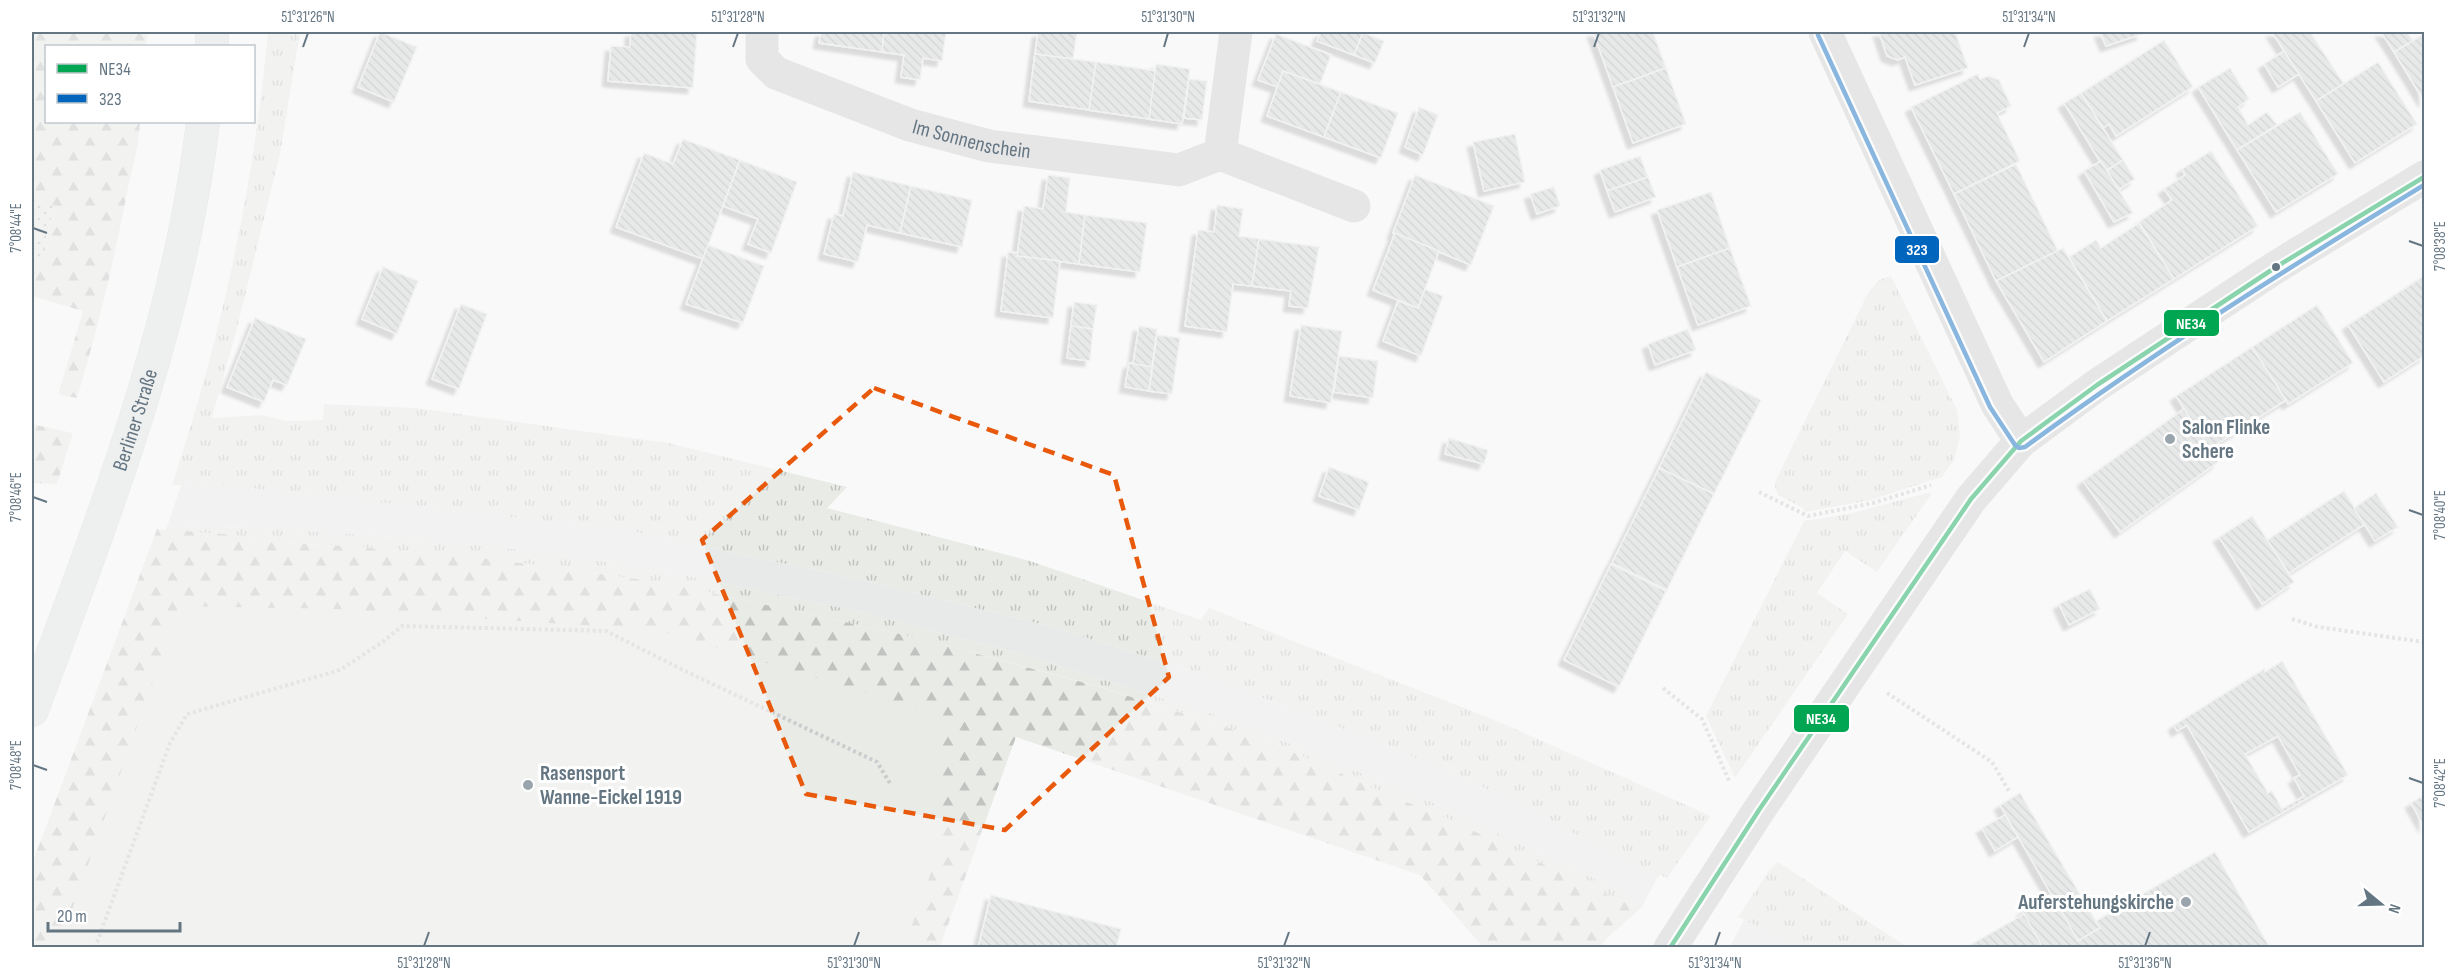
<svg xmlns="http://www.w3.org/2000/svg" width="2456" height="979" font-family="'Sofia Sans Condensed',sans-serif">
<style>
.built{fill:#e8e9e9}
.grass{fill:url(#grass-tufts)}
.forest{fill:url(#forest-firs)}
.park{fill:url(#park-dots)}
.pitch{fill:#e8ebe6}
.building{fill:url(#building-back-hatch);stroke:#e8e8e8;stroke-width:1.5;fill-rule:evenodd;filter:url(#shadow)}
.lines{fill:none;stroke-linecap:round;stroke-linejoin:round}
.secondary-casing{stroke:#d5d6d7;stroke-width:34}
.path{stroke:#cbcccd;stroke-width:4;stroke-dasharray:3 3;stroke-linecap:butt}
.street{stroke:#cecfd0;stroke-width:33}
.secondary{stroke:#e1e2e2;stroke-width:33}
.bus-1-casing{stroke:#fff;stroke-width:9}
.bus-2-casing{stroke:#fff;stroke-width:9}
.bus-1{stroke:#00a651;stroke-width:4.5}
.bus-2{stroke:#0065bd;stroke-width:4.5}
.marked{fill:none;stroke:#e8590c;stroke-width:4.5;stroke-dasharray:12 8;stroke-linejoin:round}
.ticks{fill:none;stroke:#657683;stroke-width:2}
.bus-dot{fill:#657683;stroke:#fff;stroke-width:2}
.poi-dot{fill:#99a4ac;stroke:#fff;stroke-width:2}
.labels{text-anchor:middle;stroke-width:6;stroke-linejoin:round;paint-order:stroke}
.street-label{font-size:21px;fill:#657683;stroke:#fff}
.poi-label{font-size:21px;font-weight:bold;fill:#657683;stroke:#fff;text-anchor:start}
.line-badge{stroke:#fff;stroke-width:2}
.badge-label{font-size:16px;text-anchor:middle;font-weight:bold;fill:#fff}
.neatline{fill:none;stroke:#657683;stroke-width:2}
.ticks-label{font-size:15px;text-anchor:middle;fill:#657683}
</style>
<defs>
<pattern id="grass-tufts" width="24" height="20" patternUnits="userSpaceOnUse" patternTransform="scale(1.5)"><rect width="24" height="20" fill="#e8ebe6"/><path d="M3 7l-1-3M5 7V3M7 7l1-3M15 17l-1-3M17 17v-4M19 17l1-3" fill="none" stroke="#c0c3c0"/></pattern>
<pattern id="forest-firs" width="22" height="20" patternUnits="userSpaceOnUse" patternTransform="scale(1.5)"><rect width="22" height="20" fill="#e8ebe6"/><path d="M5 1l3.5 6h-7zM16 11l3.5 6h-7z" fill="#c0c3c0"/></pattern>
<pattern id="park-dots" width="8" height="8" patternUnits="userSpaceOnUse" patternTransform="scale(1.5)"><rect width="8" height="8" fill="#e8ebe6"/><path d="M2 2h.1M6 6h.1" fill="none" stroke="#c0c3c0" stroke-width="1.8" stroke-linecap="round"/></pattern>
<pattern id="building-back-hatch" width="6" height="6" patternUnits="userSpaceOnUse" patternTransform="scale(1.5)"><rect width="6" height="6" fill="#d0d2d3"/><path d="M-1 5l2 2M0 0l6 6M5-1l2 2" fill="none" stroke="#acafb1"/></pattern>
<filter id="shadow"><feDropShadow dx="-5.5" dy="5.5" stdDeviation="1.5" flood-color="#0004"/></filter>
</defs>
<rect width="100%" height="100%" fill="#f9f9f9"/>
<g class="built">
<path d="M182,483L232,486L622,529L862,580L1053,627L1197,673L1386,745L1512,800L1657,878L1642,907L1625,893L1429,801L1232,720L1018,653L857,611L673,573L551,553L397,537L259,528L173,526L170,532H165Z"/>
<path d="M1744,920L1790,940L1802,947L1729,948Z"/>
</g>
<g class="grass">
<path d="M268,32H300L280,154L237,328L212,418L262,415L287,421L323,420L324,404L416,408L668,443L847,487L827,508L1030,561L1201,620L1209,608L1497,721L1711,816L1667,878L1660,875L1657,878L1512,800L1386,745L1197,673L1053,627L862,580L622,529L232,486L183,483L182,485H172C221,338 254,186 268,32Z"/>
<path d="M1891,276L1957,410L1960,436L1954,460L1942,477L1871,500L1805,512L1803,508L1778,495L1774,484L1868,293L1879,280Z"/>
<path d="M1927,493H1932L1877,572L1845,551L1817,593L1848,614L1735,778L1706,716L1804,521L1848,514Z"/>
<path d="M172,526L259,528L397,537L551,553L673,573L857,611L1018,653L1232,720L1429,801L1625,893L1642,907H1636L1612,897L1451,820L1379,791L1307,758L1241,732L1101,687L918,638L665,583L491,559L346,546L241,541L236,535L170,532Z"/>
<path d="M1778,862L1907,947H1802L1738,917L1768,872Z"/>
</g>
<g class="forest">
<path d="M32,32H148L146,46H46V122H140C139,148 131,172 126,198C113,266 97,332 77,398L60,395L59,392L83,311L32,296V286L55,207L32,198Z"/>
<path d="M32,424L73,433L57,484L32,483Z"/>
<path d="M157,529L236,535L241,541L346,546L491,559L665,583L918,638L1100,687L1241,732L1307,758L1379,791L1451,820L1612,897L1636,907H1642L1605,940L1601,947H1483L1420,875L1016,737L940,947H904L937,855L414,615L332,609L180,607L59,947L32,948V864Z"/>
</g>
<path class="park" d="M32,198L55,206L32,286Z"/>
<path class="pitch" d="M180,606L332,609L657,630L941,715L937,855L904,947H59Z"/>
<g class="building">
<path d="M380,32L417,47L394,102L358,87Z"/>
<path d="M631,32H697L693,88L608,81L611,46L630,47Z"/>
<path d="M821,32H884L882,52L819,43Z"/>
<path d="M884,32H946L942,61L923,58L920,80L901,77L904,55L882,52Z"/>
<path d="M1038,32H1077L1073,59L1035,54Z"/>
<path d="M1321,32H1359L1363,33L1354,55L1317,41Z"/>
<path d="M1593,32H1653L1666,68L1613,87Z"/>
<path d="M1879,32H1955L1968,68L1915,85L1905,57L1898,60L1887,56Z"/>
<path d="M2100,32H2141L2142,34L2106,46Z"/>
<path d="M2272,32H2310L2344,84L2316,101Z"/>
<path d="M2381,32H2407L2413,41L2394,52Z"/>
<path d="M1363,33L1384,41L1375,63L1354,55Z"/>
<path d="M1276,34L1331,55L1320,84L1283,71L1278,87L1258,80Z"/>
<path d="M2424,34V101L2394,52Z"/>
<path d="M2164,40L2193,87L2116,136L2109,124L2103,128L2081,93Z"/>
<path d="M2284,51L2299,74L2278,87L2264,64Z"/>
<path d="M1035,54L1096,62L1089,110L1029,101Z"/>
<path d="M1096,62L1156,71L1149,119L1089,110Z"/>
<path d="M2378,62L2417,124L2355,163L2316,101Z"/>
<path d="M1156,64L1190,69L1182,124L1149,119Z"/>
<path d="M1666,68L1686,124L1633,143L1613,87Z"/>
<path d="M2230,68L2249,99L2238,107L2248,125L2267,112L2277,125L2237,150L2198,87Z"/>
<path d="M1283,71L1341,92L1324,137L1267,116Z"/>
<path d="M1978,74L1980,79L1989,76L1999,80L2011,106L1997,113L2020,161L1954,194L1911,107Z"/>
<path d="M1189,79L1207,81L1202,120L1184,118Z"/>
<path d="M1341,92L1398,113L1381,158L1324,137Z"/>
<path d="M2081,93L2123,160L2106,171L2064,103Z"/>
<path d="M1419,107L1438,115L1423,155L1405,147Z"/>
<path d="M2300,112L2338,174L2276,212L2237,150Z"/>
<path d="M1515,134L1525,182L1484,191L1473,142Z"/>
<path d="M683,139L740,160L703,259L616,227L644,153L673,164Z"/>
<path d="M2211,151L2258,226L2174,279L2139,222L2172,200L2164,189L2185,175L2182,169Z"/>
<path d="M1640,156L1648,177L1607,191L1600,170Z"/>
<path d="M740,160L797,182L771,253L748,244L758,219L723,206Z"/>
<path d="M2123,160L2135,179L2118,190L2106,171Z"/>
<path d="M2101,161L2133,213L2114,222L2084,171Z"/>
<path d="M2016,164L2058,251L1996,281L1954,194Z"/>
<path d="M853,172L911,186L900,233L867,225L858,262L824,254L834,214L843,216Z"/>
<path d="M1048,175L1070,178L1066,212L1085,215L1079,264L1017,256L1024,206L1043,209Z"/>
<path d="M1415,175L1494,206L1471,265L1393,233Z"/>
<path d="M1648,177L1656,197L1615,212L1607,191Z"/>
<path d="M911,186L972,200L962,247L900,233Z"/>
<path d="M1554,187L1560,206L1537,214L1530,194Z"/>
<path d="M1711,192L1730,248L1677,267L1657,210Z"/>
<path d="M1217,205L1243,209L1239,236L1259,239L1252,286L1233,284L1227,332L1185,326L1198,230L1214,232Z"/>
<path d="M1085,215L1147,223L1140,272L1079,264Z"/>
<path d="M2139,223L2174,279L2107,321L2069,257L2096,240L2101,248Z"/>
<path d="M1395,233L1439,251L1418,308L1373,290Z"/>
<path d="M1259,239L1319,247L1308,308L1289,306L1291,291L1252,286Z"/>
<path d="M708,245L764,266L743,323L686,304Z"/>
<path d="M1730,248L1751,306L1698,325L1677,267Z"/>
<path d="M2063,248L2107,321L2044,362L1996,281Z"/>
<path d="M1008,252L1018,253L1017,256L1060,261L1053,318L1001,311Z"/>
<path d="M383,267L418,281L397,334L362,319Z"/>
<path d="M2424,276V356L2384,382L2348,325Z"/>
<path d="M1425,289L1443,296L1421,356L1383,341L1398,301L1418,308Z"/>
<path d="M1074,302L1097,305L1093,329L1071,326Z"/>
<path d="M461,304L487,314L459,389L432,379Z"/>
<path d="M2317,305L2353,363L2288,404L2252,347Z"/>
<path d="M255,318L306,339L287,385L273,380L264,402L227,387Z"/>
<path d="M1301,325L1342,331L1331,403L1290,396Z"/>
<path d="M1071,326L1093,329L1090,361L1067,358Z"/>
<path d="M1139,326L1157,329L1152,367L1133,364Z"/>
<path d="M1688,329L1696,350L1655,365L1648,344Z"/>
<path d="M1157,335L1180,338L1172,394L1149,391Z"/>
<path d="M2252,347L2286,400L2209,449L2176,396Z"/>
<path d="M1339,356L1378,361L1373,398L1334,392Z"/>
<path d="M1129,363L1152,367L1149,391L1125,387Z"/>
<path d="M1706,372L1761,400L1714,494L1659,468Z"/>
<path d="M2184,409L2218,462L2120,532L2083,481Z"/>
<path d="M1449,438L1488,450L1484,464L1445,454Z"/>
<path d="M1329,467L1369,482L1359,510L1319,496Z"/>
<path d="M1659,468L1714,494L1667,590L1612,563Z"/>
<path d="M2344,491L2365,524L2289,573L2267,540Z"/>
<path d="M2376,493L2398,527L2375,541L2354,508Z"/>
<path d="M2252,516L2294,582L2262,604L2219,537Z"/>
<path d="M1611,564L1666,591L1619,687L1564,660Z"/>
<path d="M2090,589L2100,609L2069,625L2059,604Z"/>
<path d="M2282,661L2348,775L2249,832L2187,725L2177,731L2174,725L2264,669L2265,672ZM2278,736L2300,775L2294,778L2304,796L2282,809L2272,791L2268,793L2245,754Z"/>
<path d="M2020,793L2100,928L2078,941L2000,805Z"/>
<path d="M2424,795V826L2411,803Z"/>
<path d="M2005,815L2018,837L1995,851L1982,828Z"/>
<path d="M2215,852L2270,948H2043L2022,911L2052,894L2078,941L2100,928L2096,921Z"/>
<path d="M991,895L1121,929L1116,948H978Z"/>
<path d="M2024,914L2043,948H1965Z"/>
</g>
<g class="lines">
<defs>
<g id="secondary">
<path d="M212,46V32"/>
<path id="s2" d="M32,710C103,518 179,326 203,122"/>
</g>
</defs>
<use href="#secondary" class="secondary-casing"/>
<g class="path">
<path d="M1759,492L1808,516L1873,503L1931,485"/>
<path d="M2292,619L2318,627L2424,642"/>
<path d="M1663,688L1702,719L1730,783"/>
<path d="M1887,693L1992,762L2010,793"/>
<path d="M95,948L170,743L187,714L340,670L384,641L402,626L606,631L685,671L877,762L891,785"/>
</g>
<g class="street">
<path id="s1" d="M762,32V59L776,73L910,125L989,146L1179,170L1220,154"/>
<path d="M1236,32L1220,154L1354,206"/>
<path d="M1825,32L1997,404L2021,441"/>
<path d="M1670,948L1759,810L1971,499L2021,441L2097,385L2276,267L2424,177"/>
</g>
<use href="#secondary" class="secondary"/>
<defs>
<path id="bus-1" d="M1670,948L1759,810L1971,499L2021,441L2097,385L2276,267L2424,177"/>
<path id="bus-2" d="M1818,35L1990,407L2015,445L2019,448L2025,447C2154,352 2288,268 2424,185"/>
</defs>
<use href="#bus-1" class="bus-1-casing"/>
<use href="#bus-2" class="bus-2-casing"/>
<use href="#bus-1" class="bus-1"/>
<use href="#bus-2" class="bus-2"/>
</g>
<path d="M0 0H2456V979H0ZM874,388L1114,475L1169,677L1005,830L806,794L702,540Z" fill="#f9f9f9" fill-opacity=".55" fill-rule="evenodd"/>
<path class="marked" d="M874,388L1114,475L1169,677L1005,830L806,794L702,540Z"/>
<path class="ticks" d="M303,47L308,33M733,47L738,33M1164,47L1168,33M1594,47L1599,33M2024,47L2029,33M33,228L47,233M2409,241L2423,246M33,497L47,502M2409,510L2423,515M33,765L47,770M2409,778L2423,783M424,946L429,932M854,946L859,932M1284,946L1289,932M1715,946L1720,932M2145,946L2150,932"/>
<circle class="bus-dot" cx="2276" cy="267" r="5"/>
<g class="poi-dot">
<circle cx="2170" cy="439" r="6"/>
<circle cx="528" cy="785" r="6"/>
<circle cx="2186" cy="902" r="6"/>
</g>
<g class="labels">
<g class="street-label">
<text dy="7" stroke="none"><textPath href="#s1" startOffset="254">Im Sonnenschein</textPath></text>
<text dy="7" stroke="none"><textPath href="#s2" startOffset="308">Berliner Straße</textPath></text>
</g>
<g class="poi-label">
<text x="2182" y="434">Salon Flinke<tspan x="2182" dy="24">Schere</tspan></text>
<text x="540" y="780">Rasensport<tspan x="540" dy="24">Wanne-Eickel 1919</tspan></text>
<text x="2174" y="909" text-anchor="end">Auferstehungskirche</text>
</g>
</g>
<g class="line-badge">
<rect x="1894" y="235" width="46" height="29" rx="6" fill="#0065bd"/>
<rect x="2163" y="309" width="57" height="28" rx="6" fill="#00a651"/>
<rect x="1793" y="704" width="57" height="29" rx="6" fill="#00a651"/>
</g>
<g class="badge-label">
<text x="1917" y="255">323</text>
<text x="2191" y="329">NE34</text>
<text x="1821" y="724">NE34</text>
</g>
<rect width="2456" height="979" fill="none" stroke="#ffffff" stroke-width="66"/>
<rect x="45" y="45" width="210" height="78" fill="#ffffff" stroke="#c1c8cd" stroke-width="1.5"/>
<rect x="57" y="64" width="30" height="9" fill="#00a651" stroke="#c1c8cd" stroke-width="1.5"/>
<text x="99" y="75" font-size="18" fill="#657683">NE34</text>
<rect x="57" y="94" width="30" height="9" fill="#0065bd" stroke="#c1c8cd" stroke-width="1.5"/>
<text x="99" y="105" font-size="18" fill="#657683">323</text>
<g transform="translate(2381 904) rotate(109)" stroke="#ffffff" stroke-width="4.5" paint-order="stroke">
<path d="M0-4.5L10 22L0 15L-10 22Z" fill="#657683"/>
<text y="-9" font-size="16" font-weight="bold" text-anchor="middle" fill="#657683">N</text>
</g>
<path d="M48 922v9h132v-9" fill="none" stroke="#657683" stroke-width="3"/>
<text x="57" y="922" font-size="18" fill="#657683" stroke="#ffffff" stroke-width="4.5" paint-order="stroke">20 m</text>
<rect x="33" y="33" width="2390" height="913" class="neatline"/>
<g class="ticks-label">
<text x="308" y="22">51°31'26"N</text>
<text x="738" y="22">51°31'28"N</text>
<text x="1168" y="22">51°31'30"N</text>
<text x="1599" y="22">51°31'32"N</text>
<text x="2029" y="22">51°31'34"N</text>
<text transform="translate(16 228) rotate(-90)" y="5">7°08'44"E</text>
<text transform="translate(2440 246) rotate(-90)" y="5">7°08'38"E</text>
<text transform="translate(16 497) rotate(-90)" y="5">7°08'46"E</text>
<text transform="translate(2440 515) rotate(-90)" y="5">7°08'40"E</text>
<text transform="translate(16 765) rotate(-90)" y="5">7°08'48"E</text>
<text transform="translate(2440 783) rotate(-90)" y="5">7°08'42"E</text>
<text x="424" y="968">51°31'28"N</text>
<text x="854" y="968">51°31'30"N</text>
<text x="1284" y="968">51°31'32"N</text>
<text x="1715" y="968">51°31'34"N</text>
<text x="2145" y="968">51°31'36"N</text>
</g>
</svg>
